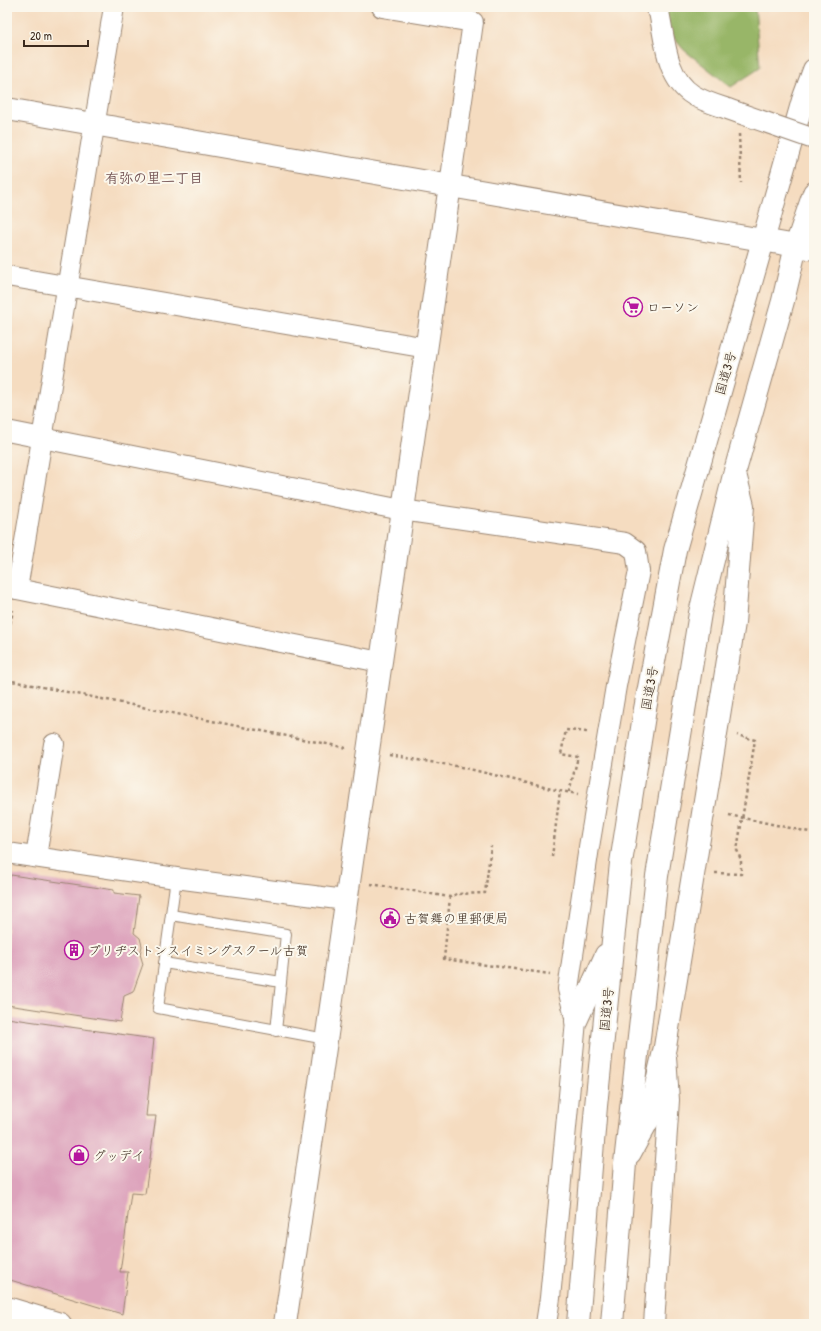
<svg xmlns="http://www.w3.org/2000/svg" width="821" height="1331" font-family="'Patrick Hand','Klee One',sans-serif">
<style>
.forest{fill:#98b668;stroke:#6a7043}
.building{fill:#dda3bc}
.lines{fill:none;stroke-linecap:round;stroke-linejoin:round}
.service-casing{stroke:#98836f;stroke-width:12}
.minor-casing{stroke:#98836f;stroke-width:22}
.tertiary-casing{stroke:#98836f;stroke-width:24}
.trunk-casing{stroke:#98836f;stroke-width:24}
.path{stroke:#98836f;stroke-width:2.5;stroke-dasharray:3 3;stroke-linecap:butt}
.service{stroke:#fff;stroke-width:10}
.minor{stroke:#fff;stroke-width:20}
.tertiary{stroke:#fff;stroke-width:22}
.trunk{stroke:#fff;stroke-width:22}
.minor-bridge-casing{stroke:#98836f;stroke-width:22;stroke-linecap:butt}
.minor-bridge{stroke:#fff;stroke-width:20}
.labels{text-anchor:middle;stroke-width:4;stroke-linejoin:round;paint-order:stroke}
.poi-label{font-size:13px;fill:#3b2a1e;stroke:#fbf7ec;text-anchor:start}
.street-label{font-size:13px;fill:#3b2a1e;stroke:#fbf7ec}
.neighbourhood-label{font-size:14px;font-weight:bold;fill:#745455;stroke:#fbf7ec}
</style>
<rect width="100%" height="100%" fill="#fbf7ec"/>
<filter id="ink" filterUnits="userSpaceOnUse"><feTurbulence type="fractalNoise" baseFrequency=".025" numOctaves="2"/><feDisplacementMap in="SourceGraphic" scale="8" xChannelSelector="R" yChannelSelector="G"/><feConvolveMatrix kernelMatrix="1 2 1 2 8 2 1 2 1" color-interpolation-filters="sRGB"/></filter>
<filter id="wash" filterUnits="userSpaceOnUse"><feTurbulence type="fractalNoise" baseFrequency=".012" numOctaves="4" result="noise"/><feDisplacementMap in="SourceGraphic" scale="16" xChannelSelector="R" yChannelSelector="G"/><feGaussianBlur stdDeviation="0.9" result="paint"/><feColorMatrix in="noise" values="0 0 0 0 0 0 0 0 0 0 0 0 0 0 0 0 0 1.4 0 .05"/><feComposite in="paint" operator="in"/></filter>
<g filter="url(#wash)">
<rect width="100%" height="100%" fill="#f5dcc0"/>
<path class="forest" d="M648,7H755L760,68L731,87L684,50Z"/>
<g id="blocks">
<g class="building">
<path d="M11,875L114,890V893L139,896L134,933L140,938L142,946L140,954L143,964L133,992L124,996L120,1022L7,1005V877H10Z"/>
<path d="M7,1018L154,1039L146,1116H156L145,1194L131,1193L120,1272H128L122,1314L7,1279Z"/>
</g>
</g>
</g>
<g filter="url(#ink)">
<use href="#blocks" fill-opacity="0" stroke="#98836f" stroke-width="1"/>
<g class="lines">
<defs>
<g id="service">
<path d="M176,878L158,1008L326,1039"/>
<path d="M171,915L286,934L281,982"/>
<path d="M164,963L281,982L276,1031"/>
</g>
<g id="minor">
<path d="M382,7L473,22L450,185"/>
<path d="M655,7L659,12C665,40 666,78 693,95C706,103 724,107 739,113"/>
<path d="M7,276L427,348"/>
<path d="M7,431L402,510L625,543L636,551L639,571L616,686L589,847L568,989L576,1021L550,1298L546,1324"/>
<path d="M7,587L380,662"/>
<path d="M17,589L114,7"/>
<path d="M7,853L176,878L345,900"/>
<path d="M36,857L54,744"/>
<path d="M654,1324L669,1100L666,1057"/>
</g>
<g id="tertiary">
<path d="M7,109L814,249"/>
<path d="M7,1308L60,1324"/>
<path d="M285,1324L450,185"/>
</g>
<g id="trunk">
<path d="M576,1021L606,955"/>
<path d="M630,1153L648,1120L665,1047L734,623L743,506L735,474"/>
<path d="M578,1324L596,1106L621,863L645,709L675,550L803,100L814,70"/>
<path d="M612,1324L625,1163L657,876L700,613L735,471L783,301L796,246L814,193"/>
</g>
</defs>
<use href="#service" class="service-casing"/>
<use href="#minor" class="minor-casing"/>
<use href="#tertiary" class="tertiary-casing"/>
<use href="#trunk" class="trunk-casing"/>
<g class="path">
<path d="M739,134L741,183"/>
<path d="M7,641L13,610"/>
<path d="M7,680L347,748"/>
<path d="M389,755L461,767L560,791L578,794"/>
<path d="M569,792L578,757L561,754L566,730L588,732"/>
<path d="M729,815L814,833"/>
<path d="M552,857L560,791"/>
<path d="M715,873L741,874V860L737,850L755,740L737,735"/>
<path d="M371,884L450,897L457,894L485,893L491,846"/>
<path d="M450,897L444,959L550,974"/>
</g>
<use href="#service" class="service"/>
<use href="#minor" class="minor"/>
<use href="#tertiary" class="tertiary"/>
<use href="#trunk" class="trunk"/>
<defs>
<path id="minor-bridge" d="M739,113L814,139"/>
</defs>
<use href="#minor-bridge" class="minor-bridge-casing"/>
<use href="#minor-bridge" class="minor-bridge"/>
</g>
</g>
<defs>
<symbol id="supermarket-ring" viewBox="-11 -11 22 22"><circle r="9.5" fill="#fbf7ec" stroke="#b5179e" stroke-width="1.5"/><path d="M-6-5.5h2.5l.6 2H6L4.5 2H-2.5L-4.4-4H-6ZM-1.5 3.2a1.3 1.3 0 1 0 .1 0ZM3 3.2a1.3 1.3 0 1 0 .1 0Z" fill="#b5179e"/></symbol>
<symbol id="civic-ring" viewBox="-11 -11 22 22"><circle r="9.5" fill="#fbf7ec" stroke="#b5179e" stroke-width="1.5"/><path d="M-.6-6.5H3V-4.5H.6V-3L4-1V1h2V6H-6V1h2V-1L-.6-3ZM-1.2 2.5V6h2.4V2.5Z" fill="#b5179e"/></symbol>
<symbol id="building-ring" viewBox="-11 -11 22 22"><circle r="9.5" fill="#fbf7ec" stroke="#b5179e" stroke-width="1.5"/><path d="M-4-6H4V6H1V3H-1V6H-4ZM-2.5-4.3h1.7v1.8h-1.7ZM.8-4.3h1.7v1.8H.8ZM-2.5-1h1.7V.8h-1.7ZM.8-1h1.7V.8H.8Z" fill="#b5179e"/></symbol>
<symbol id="shop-ring" viewBox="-11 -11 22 22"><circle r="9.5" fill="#fbf7ec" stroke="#b5179e" stroke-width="1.5"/><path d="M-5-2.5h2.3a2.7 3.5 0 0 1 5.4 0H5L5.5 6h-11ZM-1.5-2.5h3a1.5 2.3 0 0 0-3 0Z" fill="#b5179e"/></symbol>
</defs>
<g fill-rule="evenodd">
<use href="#supermarket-ring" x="622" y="296" width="22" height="22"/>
<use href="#civic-ring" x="379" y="907" width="22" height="22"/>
<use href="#building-ring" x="63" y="939" width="22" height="22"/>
<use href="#shop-ring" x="68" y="1144" width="22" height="22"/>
</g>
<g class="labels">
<g class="poi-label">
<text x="647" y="312">ローソン</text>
<text x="404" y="923">古賀舞の里郵便局</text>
<text x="88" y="955">ブリヂストンスイミングスクール古賀</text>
<text x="93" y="1160">グッデイ</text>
</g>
<g class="street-label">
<text transform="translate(725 373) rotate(-74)" y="5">国道3号</text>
<text transform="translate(649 688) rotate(-80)" y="5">国道3号</text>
<text transform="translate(606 1009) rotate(-84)" y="5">国道3号</text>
</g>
<g class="neighbourhood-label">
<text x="154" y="183">有弥の里二丁目</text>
</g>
</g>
<rect width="821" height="1331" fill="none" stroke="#fbf7ec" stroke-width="24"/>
<path d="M24 40v6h64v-6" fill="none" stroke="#3b2a1e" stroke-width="2"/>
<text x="30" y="40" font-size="12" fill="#3b2a1e" stroke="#fbf7ec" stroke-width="3" paint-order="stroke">20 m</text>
</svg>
